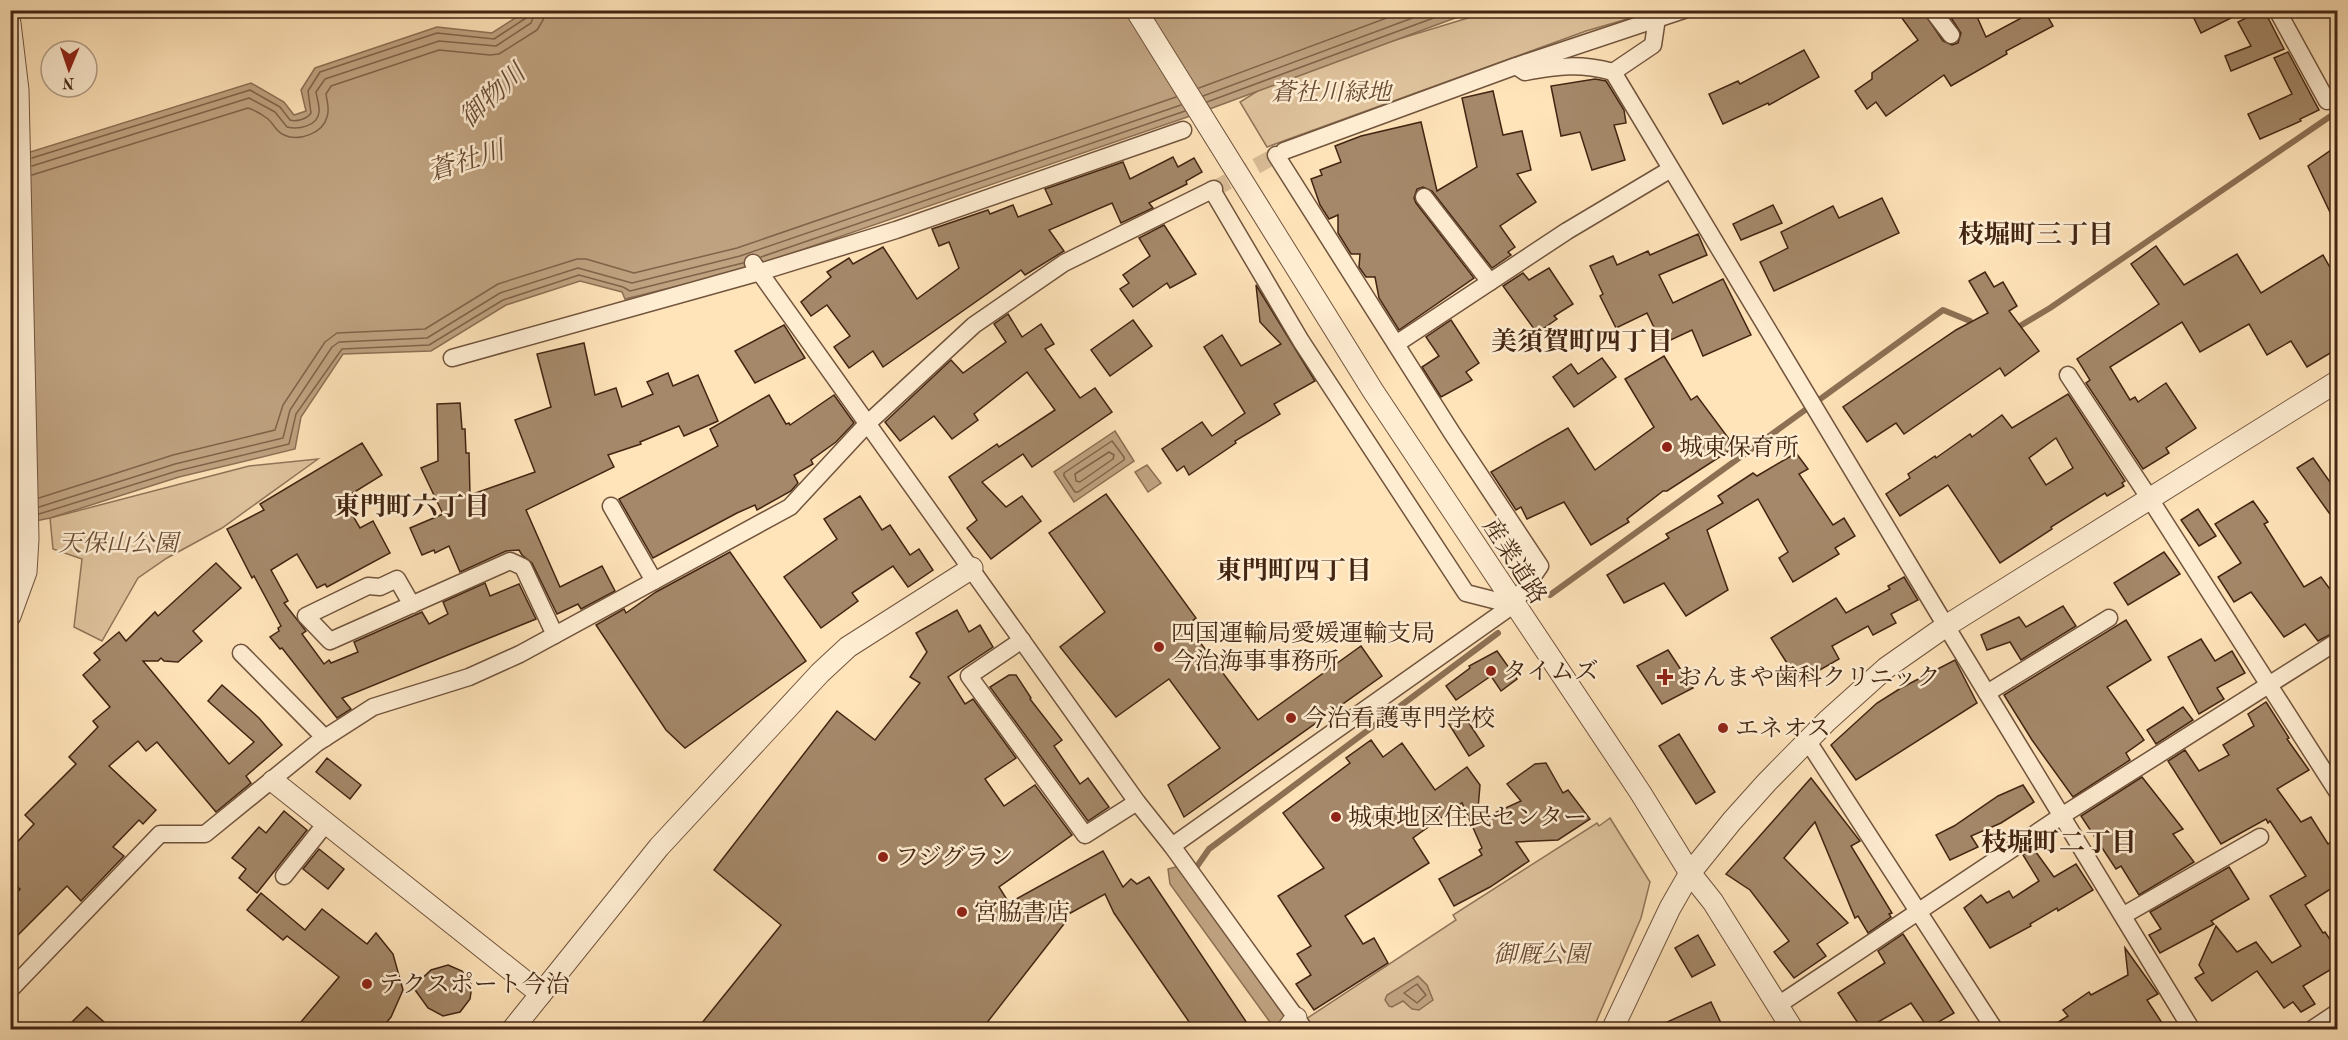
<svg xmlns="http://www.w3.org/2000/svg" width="2348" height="1040" font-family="'Old Standard TT','Noto Serif JP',serif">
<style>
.green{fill:#dfc39d;stroke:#907458;stroke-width:1.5}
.water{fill:#bfa280;stroke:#8d7054;stroke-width:1.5}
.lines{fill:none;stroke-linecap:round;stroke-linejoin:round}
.shore{stroke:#806449;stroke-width:1.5}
.stream{stroke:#8d7054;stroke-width:6}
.building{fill:#a48869;stroke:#422512;stroke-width:1.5;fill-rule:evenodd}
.minor-tunnel{stroke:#d9bd98;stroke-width:16;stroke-dasharray:16 8;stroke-linecap:butt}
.minor-casing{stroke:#71543c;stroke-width:19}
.tertiary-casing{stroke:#71543c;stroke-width:23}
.minor{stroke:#ffedd2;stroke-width:16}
.tertiary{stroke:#ffedd2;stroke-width:21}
.poi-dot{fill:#8f2418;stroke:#ffedd2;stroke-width:2}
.labels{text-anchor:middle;stroke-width:5;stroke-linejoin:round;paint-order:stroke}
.park-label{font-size:24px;font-style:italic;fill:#694c35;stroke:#ffedd2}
.poi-label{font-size:24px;fill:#422512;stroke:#ffedd2;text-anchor:start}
.street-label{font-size:24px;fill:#422512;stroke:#ffedd2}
.water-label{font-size:26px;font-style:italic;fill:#684a33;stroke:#ffedd2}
.neighbourhood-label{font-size:26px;font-weight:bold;fill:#422512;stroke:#ffedd2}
</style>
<rect width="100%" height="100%" fill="#ffe3b9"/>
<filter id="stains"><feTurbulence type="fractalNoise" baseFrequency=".00333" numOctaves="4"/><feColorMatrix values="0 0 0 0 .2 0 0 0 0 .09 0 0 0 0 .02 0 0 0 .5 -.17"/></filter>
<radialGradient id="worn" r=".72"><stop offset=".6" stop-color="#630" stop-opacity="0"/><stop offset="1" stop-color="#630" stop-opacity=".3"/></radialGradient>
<g class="green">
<path d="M1491,11H1655L1586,31L1267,147L1240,102L1272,82L1323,62Z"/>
<path d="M318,459L222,528L167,558L138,578L102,641L74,627L82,559L53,549L50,518L249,466Z"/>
<path d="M1610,818L1650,882L1641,918L1593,1029L1313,1030L1306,1019L1456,920L1453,915L1597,823L1599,826Z"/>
</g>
<g class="water">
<path d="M579,10L581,12L1474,11L1196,114L746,269L625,299L622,292L580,281L506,305L431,351L343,354L301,417L295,449L179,477L50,518L11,526V158L251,83L284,102L294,115L306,111L301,90L315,68L437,27L492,33L526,11Z"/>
<path d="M1115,431L1134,461L1074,502L1054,472Z"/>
<path d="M1147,465L1161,483L1148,492L1135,472Z"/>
<path d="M1179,866L1294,1029H1275L1170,884L1168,869Z"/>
<path d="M1418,976L1427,985L1433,1000L1419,1010L1412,1009L1403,1001L1392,1007L1389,1006L1385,1000L1387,995Z"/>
</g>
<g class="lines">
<g class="shore">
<path d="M1199,88L1408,10"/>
<path d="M1203,96L1434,10"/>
<path d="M1207,102L1455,10"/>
<path d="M32,158L250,90L280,107L290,120C297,122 307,119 311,113L308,91L320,72L437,33L494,39L526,18L528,10"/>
<path d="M32,166L249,98L275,112L287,127C298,130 318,126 319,112C320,106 317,99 316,92L325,79L439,41L496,46L531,23L536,10"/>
<path d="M32,175L248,108C254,110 262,114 268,119C274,124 276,132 284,135C299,142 323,133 327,117C330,109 327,102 326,94L331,86L439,50L490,55L499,54L537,30L543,20L545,10"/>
<path d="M761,257L1185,111"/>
<path d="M1112,441L1124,457V460L1078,492H1075L1064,476V473Z"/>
<path d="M1109,452L1114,455L1113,459L1080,482L1076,481L1075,474Z"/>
<path d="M39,498L173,455L275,430L283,405L325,342L337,333L425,329L498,284L577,259H586L634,273L737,248L1176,97"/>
<path d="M39,507L175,464L283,438L290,410L332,347L339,342L427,338L500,293L578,268L632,283L740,256L1181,105"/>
<path d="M39,514L177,471L289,444L296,414L342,349L429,345L503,300L579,275L623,287L630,291L743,263"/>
<path d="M1417,984L1426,995L1417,1003L1404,993Z"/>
</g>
<g class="stream">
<path d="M2015,329L2050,308L2338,111"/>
<path d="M1550,595L1943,310L1970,321L1975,329"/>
<path d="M1193,872L1209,849L1498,633"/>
</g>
</g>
<g class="building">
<path d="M1896,10H1922L1943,41L1952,45L1958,43L1961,33L1946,10H1974L1986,37L2036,10H2044L2053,26L2006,51L2007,54L1951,86L1944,75L1886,116L1876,102L1867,109L1855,91L1872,79V73L1918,40Z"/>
<path d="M2190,10H2247L2201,33Z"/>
<path d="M2262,10H2264L2284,49L2231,71L2225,56L2251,46L2238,22Z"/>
<path d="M1804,50L1819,77L1769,105L1768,103L1723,124L1709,94L1738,81L1740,84Z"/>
<path d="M2288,52L2319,110L2300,119L2301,121L2260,139L2248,114L2292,94L2274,58Z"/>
<path d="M1595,79L1606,81L1624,110L1626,123L1614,125L1625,160L1592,170L1580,132L1561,136L1551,86Z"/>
<path d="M1493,91L1503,135L1522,131L1531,170L1517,174L1536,202L1500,226L1515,247L1508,252L1511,255L1492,268L1432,191L1423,187L1417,189L1414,198L1416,203L1474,278L1399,330L1379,298L1375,277H1366L1359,267L1360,254H1351L1338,233V215L1329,219L1320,205L1311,179L1322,175L1320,170L1341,162L1335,146L1361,136L1421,122L1437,191L1477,167L1462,98Z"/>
<path d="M2337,146V227L2308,166Z"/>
<path d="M1173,157L1178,167L1194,158L1202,172L1186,181L1187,184L1149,203L1153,208L1121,223L1112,203L1049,230L1064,251L1025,275L1021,270L883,367L873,351L849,368L834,347L850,336L827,305L811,316L801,302L831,277L827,272L849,258L853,264L883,247L917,299L959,268L949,242L939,246L932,229L988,210L990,214L1013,205L1018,217L1052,204L1045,189L1123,162L1130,179Z"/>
<path d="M1882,198L1899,233L1774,291L1760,262L1788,248L1781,232L1833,206L1839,218Z"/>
<path d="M1773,205L1782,223L1741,240L1733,224Z"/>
<path d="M1164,225L1196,274L1170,288L1167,283L1133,307L1120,289L1129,283L1123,275L1150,256L1139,238Z"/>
<path d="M1698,234L1707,255L1659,275L1673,303L1723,279L1751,335L1703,356L1692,330L1662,344L1647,313L1616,328L1600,296L1603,294L1590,266L1613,256L1617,265L1648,251L1650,255Z"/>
<path d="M2156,246L2184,285L2237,254L2261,293L2323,255L2337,280V349L2307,367L2291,341L2267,355L2249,324L2200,352L2182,322L2110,367L2130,400L2135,397L2138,402L2166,383L2196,428L2166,448L2169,453L2143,469L2086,383L2090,380L2077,359L2159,304L2131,264Z"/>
<path d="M1549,268L1573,304L1554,316L1557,319L1537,333L1503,286L1523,273L1529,280Z"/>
<path d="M1985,272L1994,287L2003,282L2017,306L2009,311L2039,351L2005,376L2000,368L1904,434L1896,423L1867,442L1843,407L1956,330L1988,313L1969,281Z"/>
<path d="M1256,285L1315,381L1274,404L1280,414L1235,441L1236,443L1189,475L1184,466L1177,471L1162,449L1202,422L1212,436L1245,413L1204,347L1222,335L1241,366L1281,344L1260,322Z"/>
<path d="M1008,314L1022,337L1041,324L1054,344L1045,349L1080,398L1095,388L1112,412L1032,467L1023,454L982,482L1006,507L1022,496L1041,521L991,559L967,528L977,520L949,477L997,444L999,447L1055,410L1027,372L974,414L978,420L952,439L934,416L900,441L885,422L951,360L963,373L1006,342L994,324Z"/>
<path d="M1133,320L1152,346L1110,376L1091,350Z"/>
<path d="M1451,320L1479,363L1466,372L1472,380L1441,397L1422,367L1439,356L1426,337Z"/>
<path d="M784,325L805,358L755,383L735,351Z"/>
<path d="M584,343L595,395L616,388L622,407L653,394L647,382L668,373L673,386L698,375L718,421L684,436L679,426L640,442L641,444L608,455L614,467L526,510L560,587L602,566L615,591L581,609L578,604L557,614L532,563L522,555L519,550L506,551L460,572L449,546L435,553L434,550L422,555L410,528L443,514L421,468L438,461L437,404L460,403L462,429H465L466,453H469L470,495L535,472L515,420L551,407L537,354Z"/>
<path d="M1664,356L1691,400L1697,396L1735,447L1667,491H1663L1627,519L1629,522L1591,545L1564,502L1527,519L1521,507L1516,510L1491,472L1568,428L1595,470L1654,427L1625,379Z"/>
<path d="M1602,358L1616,377L1574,407L1553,377L1571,364L1578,374Z"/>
<path d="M2068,394L2125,481L2122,483L2124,486L2107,496L2105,493L2051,527L2052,529L2000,563L1948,485L1900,516L1886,494L1910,478L1908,474L1935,456L1936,458L1970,434L1972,437L2002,415L2012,428ZM2056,438L2073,468L2046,485L2029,458Z"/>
<path d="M769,395L786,424L789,423L790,425L834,395L854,423L836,442L811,460L813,464L794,475L798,483L791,491L757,510L755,505L737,513L653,558L619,499L718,446L710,429Z"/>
<path d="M362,443L382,475L343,499L360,528L373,521L390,553L327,587L325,584L317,588L297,554L271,570L288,601L284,603L306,631L302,634L324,664L329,660L331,663L358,652L354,642L422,612L429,624L448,614L443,602L485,583L490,596L519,584L536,619L342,698L351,709L337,718L282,648L280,649L270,637L279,631L278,628L281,626L254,576L252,578L227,529L264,510L260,504Z"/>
<path d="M1796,453L1808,469L1799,474L1833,525L1844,518L1855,536L1835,548L1839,554L1793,582L1779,558L1788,552L1758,499L1707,530L1728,590L1686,616L1664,583L1624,603L1607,575L1669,538L1666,534L1723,503L1718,496L1753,473L1757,476Z"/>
<path d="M2313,458L2337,492V524L2297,468Z"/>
<path d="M1106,494L1196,618L1187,625L1258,720L1361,646L1382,676L1184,817L1168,785L1220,748L1169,679L1116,717L1060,647L1105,612L1049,533Z"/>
<path d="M860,496L882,530L890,525L910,555L919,549L933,570L908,587L893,566L852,593L858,601L821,628L784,577L837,539L824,519Z"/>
<path d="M2253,501L2268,522L2264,524L2304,587L2321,577L2332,592L2337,588V631L2318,641L2305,624L2284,637L2251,592L2234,602L2218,577L2241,563L2215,524Z"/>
<path d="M2198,509L2216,536L2199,546L2181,520Z"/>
<path d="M730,552L806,661L685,748L666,730L596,625L624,609L626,613L656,592Z"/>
<path d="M2164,552L2180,574L2128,605L2114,583Z"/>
<path d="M216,563L241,588L193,631L202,641L178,662L164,661L161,658L158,661H143L229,764L254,742L208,701L222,685L259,718L282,745L246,776L251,783L216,812L157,742L146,751L138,741L109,766L156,810L143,824L139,820L113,847L124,856L81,901L67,886L10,943V899L20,889L10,881V850L34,824L25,815L76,764L69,757L98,727L93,721L110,707L83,675L100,660L94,653L119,632L126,641L155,612L158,616Z"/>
<path d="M1904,577L1918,600L1891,614L1896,623L1873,635L1868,626L1832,646L1839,659L1799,682L1771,638L1836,598L1846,613L1890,589L1888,586Z"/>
<path d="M2063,606L2076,626L2021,660L2010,642L1987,650L1981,635L2019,617L2026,627Z"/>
<path d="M957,610L969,632L980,625L993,647L948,677L965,704L973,699L1016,758L985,779L1004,806L1035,785L1072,835L999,887L1009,903L1103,851L1123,887L1131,879L1137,884L1149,877L1251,1029H1194L1114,913L1105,894L1065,916L1064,924L982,1029H697L781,925L714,870L837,711L875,740L920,683L910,677L927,652L916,633Z"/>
<path d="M2126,620L2151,660L2107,687L2144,740L2126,753L2130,760L2073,797L2032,740L2004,695Z"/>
<path d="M2201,639L2215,661L2232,651L2245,673L2217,688L2224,699L2199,714L2168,657Z"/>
<path d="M1668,650L1693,688L1662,704L1637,666Z"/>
<path d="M1497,651L1517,679L1501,691L1491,676L1456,700L1446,686L1470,668L1469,666Z"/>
<path d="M1955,660L1977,703L1856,780L1831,745L1877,703L1901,688Z"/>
<path d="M1009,675H1016L1031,698L1030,699L1062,740L1054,746L1080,784L1088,778L1109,807L1088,821L990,687Z"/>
<path d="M2266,702L2289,738L2287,739L2309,770L2277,789L2301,822L2311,817L2328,844L2332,841L2337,850V885L2305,905L2323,933L2325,932L2337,950V954L2331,960L2335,967L2303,986L2315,1004L2301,1012L2293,1002L2284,1008L2257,971L2212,1001L2195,978L2204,973L2199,965L2216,926L2237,952L2256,942L2272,963L2301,946L2270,896L2306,876L2270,821L2268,823L2266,819L2221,844L2168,761L2185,750L2199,771L2229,755L2223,745L2254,726L2248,714Z"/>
<path d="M2183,707L2193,720L2156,744L2147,730Z"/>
<path d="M1461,711L1484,746L1469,756L1447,721Z"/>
<path d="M1679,734L1715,792L1696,804L1659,746Z"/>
<path d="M1371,740L1383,757L1402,743L1435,790L1467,767L1480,785L1477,821L1521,801L1507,784L1535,764L1546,763L1563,793L1568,790L1590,819L1558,840L1516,842L1529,861L1490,887L1454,906L1439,879L1482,855L1479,850L1482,848L1462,803L1413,838L1429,863L1345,916L1363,944L1374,938L1388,963L1314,1010L1296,984L1311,975L1297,954L1311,946L1278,896L1324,868L1283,813L1350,763L1346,758Z"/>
<path d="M327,758L361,785L350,799L316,772Z"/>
<path d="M2142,777L2183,829L2173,834L2194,862L2139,895L2121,866L2116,869L2081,816Z"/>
<path d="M1811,778L1860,841L1851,846L1892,913L1889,914L1891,917L1868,933L1858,916L1855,918L1815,822L1784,858L1848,923L1817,944L1826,956L1794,978L1774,952L1789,941L1750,890L1726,874Z"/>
<path d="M2023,785L2034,802L2001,823L1971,836L1978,847L1950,860L1936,835L1954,826L1998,796Z"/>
<path d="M284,811L307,830L257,893L239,878L246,869L232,858L259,827L266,833Z"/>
<path d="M2033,848L2054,877L2076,864L2093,890L2058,911L2057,908L2030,924L2031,926L1990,948L1964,908L1981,895L1987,903L2009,891L2013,898L2039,881L2023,855Z"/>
<path d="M319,849L344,869L328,889L303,869Z"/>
<path d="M2229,867L2249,899L2211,921L2214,924L2160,953L2149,935L2161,929L2150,912Z"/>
<path d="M261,893L305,930L322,909L367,944L376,933L393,954L403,990L391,1017L381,1029H295L339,977L287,936L283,940L247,910Z"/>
<path d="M1903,934L1954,1013L1928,1028L1911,1003L1866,1029H1862L1838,993L1885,963L1878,951Z"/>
<path d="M1698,935L1715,965L1692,977L1675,948Z"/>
<path d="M2125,948L2158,994L2147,1000L2166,1029H2047L2068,1016L2063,1010L2089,992L2091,995L2128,975Z"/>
<path d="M448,965L462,971L471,984V992L470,999L460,1012L443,1016L428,1008L413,987L431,970Z"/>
<path d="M1711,1002L1721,1023L1706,1029H1652Z"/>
<path d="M87,1007L112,1029H65Z"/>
</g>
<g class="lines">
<path class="minor-tunnel" d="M1214,189L1284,151"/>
<defs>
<g id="minor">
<path d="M1932,10L1951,35"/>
<path d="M2277,10L2327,101"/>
<path d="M1519,65L1684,10"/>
<path d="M1613,72L1653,45L1657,18"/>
<path d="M1284,151L1516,66L1525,72C1559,66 1579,63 1613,72L1946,626L2192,1030"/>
<path d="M1212,190L1301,341L1466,593L1513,605"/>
<path d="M1424,197L1490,282"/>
<path d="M753,263L1137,802L1172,846L1305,1030"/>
<path d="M1396,344L1567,231L1671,169"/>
<path d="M452,358L760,272L896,230L1183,130"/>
<path d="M2068,375L2150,499L2338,793"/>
<path d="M611,506L654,581"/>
<path d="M412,605L397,579L380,587L368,586L306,616L330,641L510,561L523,567L555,635"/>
<path d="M1022,640L969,676L1085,835L1137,802"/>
<path d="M241,653L325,738"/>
<path d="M1987,693L2109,618"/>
<path d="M1807,740L1995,1030"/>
<path d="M1172,846L1513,605L1540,566L1452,433L1276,155"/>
<path d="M284,876L327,822"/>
<path d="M2124,915L2260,837"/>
<path d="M10,990L160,834H205L317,743L373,707L469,677L520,654L790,507L868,423L974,325L1064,263L1214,189"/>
<path d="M1778,1005L2063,815L2338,641"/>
<path d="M2311,1030L2338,1012"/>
</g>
<g id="tertiary">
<path d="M1136,10L1373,391L1640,792L1690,873L1713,902L1793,1030"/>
<path d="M10,23L18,90L28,539L26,572L10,616"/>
<path d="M273,781L541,994"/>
<path d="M512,1030L659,847L820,673L848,647L972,568"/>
<path d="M1287,1030L1296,1018"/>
<path d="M1612,1030L1670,908L1690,873L1732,821L1767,782L1827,721L1886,668L1946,626L2338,381"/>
</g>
</defs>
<use href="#minor" class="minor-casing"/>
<use href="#tertiary" class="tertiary-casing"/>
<use href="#minor" class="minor"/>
<use href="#tertiary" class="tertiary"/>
</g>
<g class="poi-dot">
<circle cx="1667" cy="447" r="6"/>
<circle cx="1159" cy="647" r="6"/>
<circle cx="1491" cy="671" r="6"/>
<path d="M1662 668h6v6h6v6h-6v6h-6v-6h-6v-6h6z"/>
<circle cx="1291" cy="718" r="6"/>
<circle cx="1723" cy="728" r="6"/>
<circle cx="1336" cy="817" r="6"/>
<circle cx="883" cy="857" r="6"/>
<circle cx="962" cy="912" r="6"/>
<circle cx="367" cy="984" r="6"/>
</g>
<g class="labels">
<g class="park-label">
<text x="1331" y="100">蒼社川緑地</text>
<text x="118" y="551">天保山公園</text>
<text x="1541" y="962">御厩公園</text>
</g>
<g class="poi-label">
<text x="1679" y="455">城東保育所</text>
<text x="1171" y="641">四国運輸局愛媛運輸支局<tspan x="1171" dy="28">今治海事事務所</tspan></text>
<text x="1503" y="679">タイムズ</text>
<text x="1678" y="685">おんまや歯科クリニック</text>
<text x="1303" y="726">今治看護専門学校</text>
<text x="1735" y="736">エネオス</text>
<text x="1348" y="825">城東地区住民センター</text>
<text x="895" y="865">フジグラン</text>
<text x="974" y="920">宮脇書店</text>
<text x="379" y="992">テクスポート今治</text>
</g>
<g class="street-label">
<text transform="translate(1515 561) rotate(57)" y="8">産業道路</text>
</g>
<g class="water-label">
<text transform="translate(492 95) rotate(-43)" y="9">御物川</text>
<text transform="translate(466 160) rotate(-17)" y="9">蒼社川</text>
</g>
<g class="neighbourhood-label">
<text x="2036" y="243">枝堀町三丁目</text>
<text x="1582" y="350">美須賀町四丁目</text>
<text x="412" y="515">東門町六丁目</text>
<text x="1294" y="579">東門町四丁目</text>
<text x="2059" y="851">枝堀町二丁目</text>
</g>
</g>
<rect width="2348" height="1040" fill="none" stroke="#ffe3b9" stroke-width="36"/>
<rect x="12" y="12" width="2324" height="1016" fill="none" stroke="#422512" stroke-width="3"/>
<rect x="18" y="18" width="2312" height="1004" fill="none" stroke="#422512" stroke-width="1.5"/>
<g transform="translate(69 69) rotate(182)"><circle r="28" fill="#ffedd2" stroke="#b39d85" stroke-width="1.5"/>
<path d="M0-4.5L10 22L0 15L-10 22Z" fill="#8f2418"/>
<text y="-9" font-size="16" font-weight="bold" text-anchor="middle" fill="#422512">N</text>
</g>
<rect width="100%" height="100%" filter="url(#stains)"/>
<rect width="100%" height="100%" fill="url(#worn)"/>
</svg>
